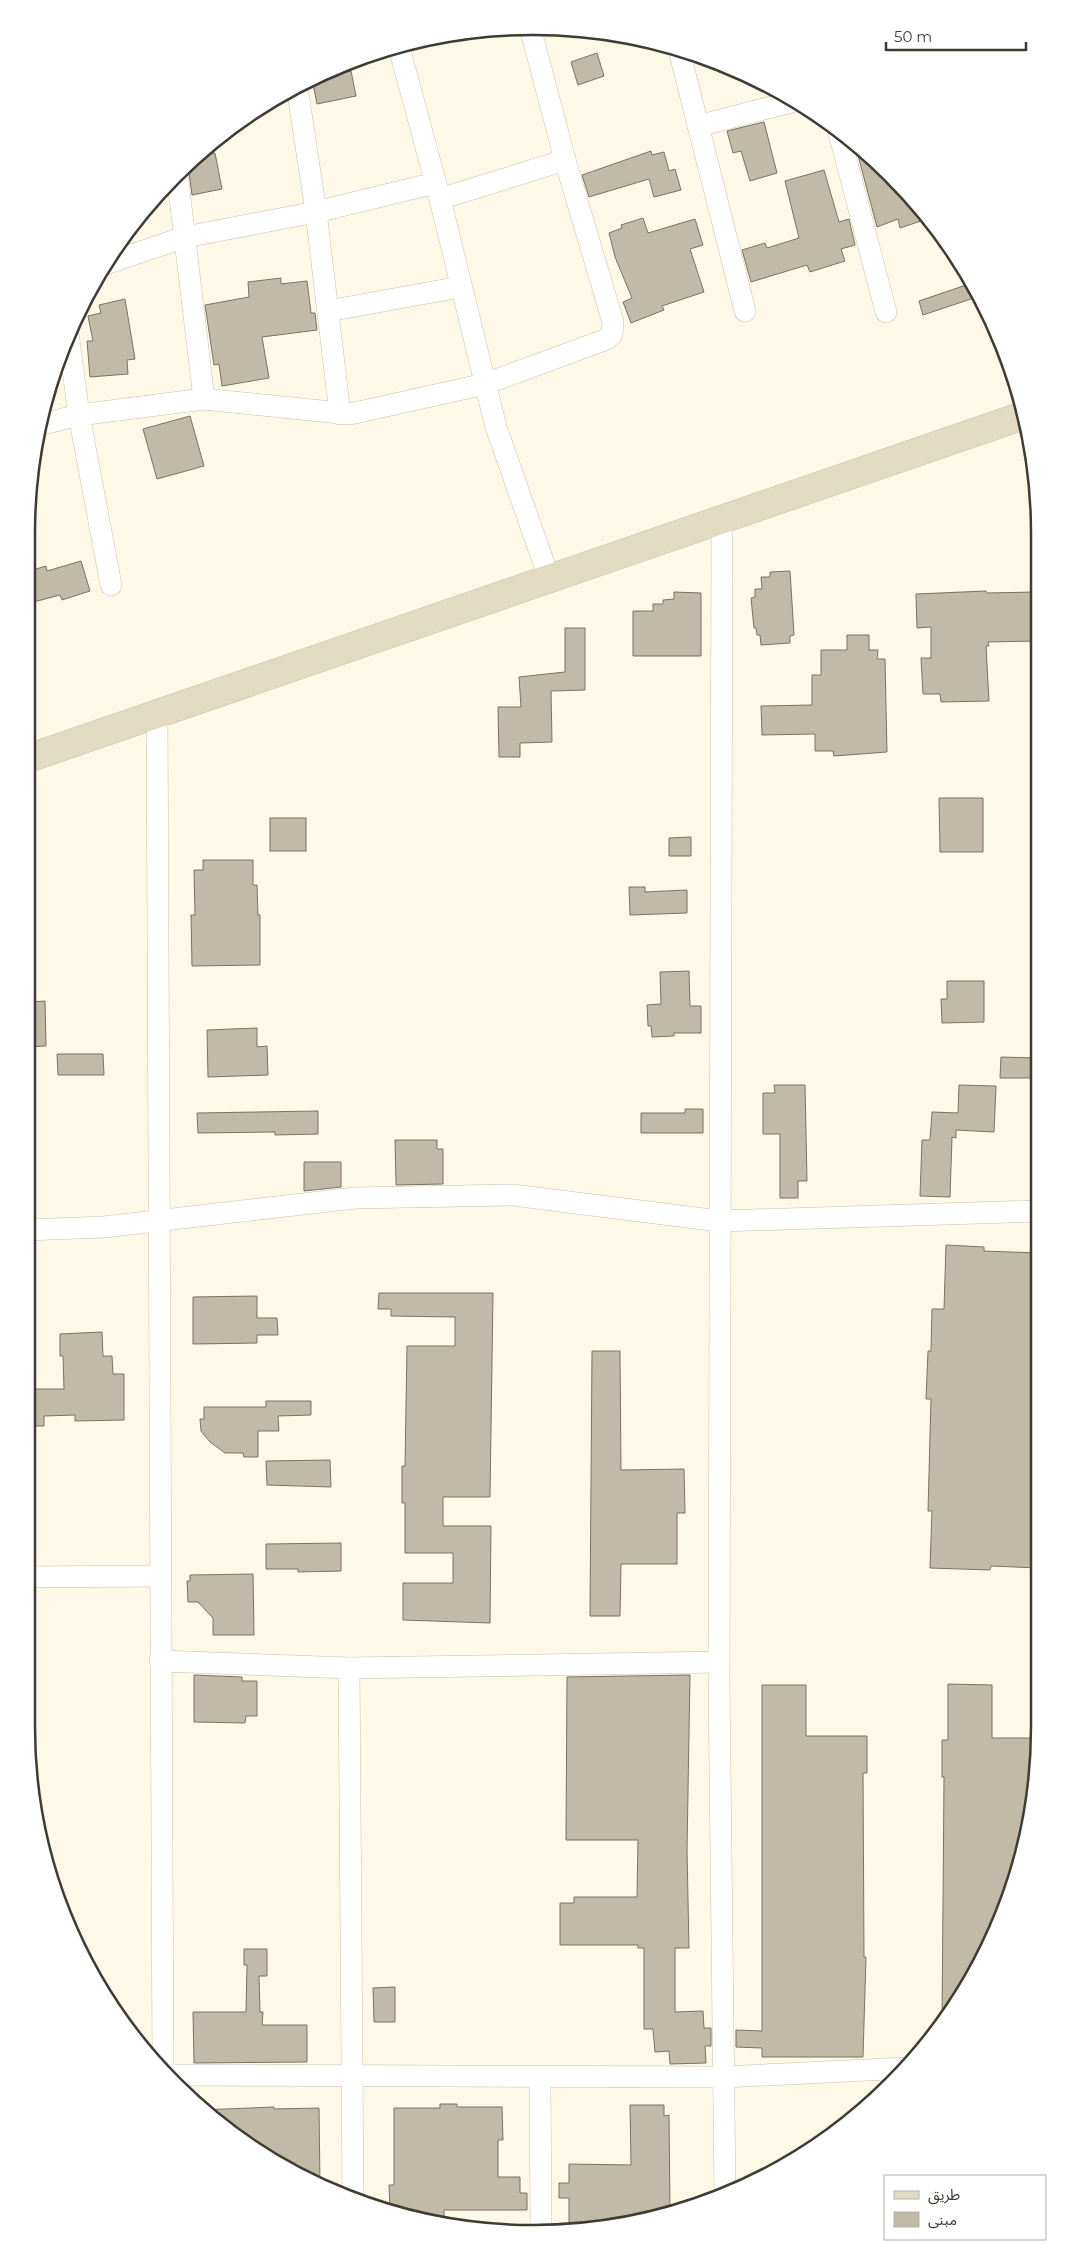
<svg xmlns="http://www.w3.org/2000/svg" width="1066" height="2260" font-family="Montserrat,'Noto Sans Arabic',sans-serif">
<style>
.building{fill:#c1baa6;stroke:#7a7360}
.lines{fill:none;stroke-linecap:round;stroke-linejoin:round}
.street-casing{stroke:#c8c1ac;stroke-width:22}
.secondary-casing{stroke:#c8c1ac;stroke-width:29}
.street{stroke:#fff;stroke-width:21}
.secondary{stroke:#e1dbc2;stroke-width:28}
.rim{fill:none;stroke:#3f3c34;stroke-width:2.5}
</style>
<rect width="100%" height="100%" fill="#fef9e7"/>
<g class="building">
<path d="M597,53L604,76L578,85L571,62Z"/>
<path d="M351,71L356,96L317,104L312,79Z"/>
<path d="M764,122L777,173L750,181L741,151L733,153L727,131Z"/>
<path d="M855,144L915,205L921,221L900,228L898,219L877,227Z"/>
<path d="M651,151L652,155L664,152L669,171L675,169L681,190L654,197L649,179L589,197L582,175Z"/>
<path d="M215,153L222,189L192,195L189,172L186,165L198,156Z"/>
<path d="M824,170L839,222L849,219L855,245L841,249L845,261L810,272L807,265L751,282L742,250L765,243L767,248L799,238L785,181Z"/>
<path d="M643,218L648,233L695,219L703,245L690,249L704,292L662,306L664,310L631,323L623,302L632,298L615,257L609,233L622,228L621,225Z"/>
<path d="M281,278V284L307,281L311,313H315L317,330L262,337L269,378L222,386L219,364L214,365L205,305L249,297L248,282Z"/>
<path d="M969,284L977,297L923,315L919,301Z"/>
<path d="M125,299L135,359L127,360L128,374L90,377L87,341H93L88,316L101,313L99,305Z"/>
<path d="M190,416L204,466L157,479L143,429Z"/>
<path d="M81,561L90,591L62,600L60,595L26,604V572L46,566L47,571Z"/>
<path d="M790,571L794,635L790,636V643L761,645L760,635H757L756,628H754L751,598L755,597V589H762L761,577H770V572Z"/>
<path d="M986,591L987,593L1036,592V641L988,642L989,646H986L989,701L941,702L940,694H923L921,658H931V627L917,628L916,594Z"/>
<path d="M674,592L701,593V656H633V611H653V604H663V600L674,599Z"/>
<path d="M565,628H585V690L551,691L552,742L520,743V757H499L498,707H521L519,677L565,672Z"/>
<path d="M847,635H869V650H878L877,659H885L887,752L834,756L833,751H815V734L762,735L761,706L812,705V675H821V650H847Z"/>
<path d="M939,798H983V852H940Z"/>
<rect x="270" y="818" width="36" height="33"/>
<path d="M691,837V856H669V838Z"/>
<path d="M203,860H253V885H257L258,915H260V965L192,966L191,915H195L194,870H203Z"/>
<path d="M629,887H645V892L687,890V913L630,915Z"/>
<path d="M689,971L690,1006H701V1033H674V1036L652,1037L651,1026H648L647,1005L661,1004L660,972Z"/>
<path d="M947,981H984V1022L942,1023L941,999H947Z"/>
<path d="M45,1001L46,1046L26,1047V1005H30V1002Z"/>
<path d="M257,1028V1047L267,1046L268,1075L208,1077L207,1030Z"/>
<path d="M57,1054H103L104,1075H58Z"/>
<path d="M1001,1057L1037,1058L1038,1078H1000Z"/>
<path d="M774,1085H805L807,1181H798V1198H780V1134H763V1093H775Z"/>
<path d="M959,1085L996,1086L994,1132L956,1130V1138L952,1137L950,1197L920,1196L922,1140H930L932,1112L958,1113Z"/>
<path d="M685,1109H703V1133H641V1113H685Z"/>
<path d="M318,1111V1134L275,1135V1132L198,1133L197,1113Z"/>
<path d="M395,1140H437V1149H443V1184L396,1185Z"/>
<path d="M304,1162H341V1187L304,1191Z"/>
<path d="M946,1245L984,1247V1251L1038,1253L1039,1568L991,1566L990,1570L930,1568L932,1511H928L931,1399H926L928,1351H931L932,1309H944Z"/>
<path d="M379,1293H493L490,1497H443V1526H491L490,1623L403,1620V1583H453V1553H405V1503H402V1466H405L407,1346H455V1317L391,1316V1309H378Z"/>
<path d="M257,1296V1318H277L278,1335H257V1343L193,1344V1297Z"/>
<path d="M102,1332L103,1356H112L113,1374H124V1420L75,1421V1415L44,1416V1426H26V1389H64L63,1356H60V1334Z"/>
<path d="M592,1351H620L621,1470L684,1469L685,1513H677V1564H621L620,1616H590Z"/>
<path d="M266,1401H311V1415L278,1416L279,1431H258V1457H244L243,1453H225L210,1442L201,1431L200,1419H204V1407H266Z"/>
<path d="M330,1460L331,1487L267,1485L266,1461Z"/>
<path d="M341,1543V1571L298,1572V1569H266V1544Z"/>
<path d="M253,1574L254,1635H213V1618L198,1602H188L187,1581H190V1575Z"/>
<path d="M194,1675L242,1677V1681H257V1716H246L245,1723L194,1722Z"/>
<path d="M690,1675L687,1850L689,1948H675V2012L703,2011L704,2028H711V2046H705L706,2063L670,2064L669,2051L655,2052L653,2029H644V1948H638V1945H560V1903H574V1897H637L638,1840H566L567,1677Z"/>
<path d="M948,1684L992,1685V1738H1039L1030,1826L1001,1921L954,2008L942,2024L944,1777H942V1740H948Z"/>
<path d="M762,1685H806V1736H867V1773H863L864,1957H866L863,2057H762V2048L736,2047V2030L762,2031Z"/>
<path d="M244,1949H267V1976H259L260,2012H263L262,2025H307V2062L194,2063L193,2012H246L247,1965H244Z"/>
<path d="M395,1987V2022H374L373,1988Z"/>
<path d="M440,2104H457V2107H502L503,2140H498V2177H520V2193H527V2210H444V2225L390,2211L389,2185H394V2108H440Z"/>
<path d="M630,2105H664V2116L669,2115L670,2213L599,2229L569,2230V2198H559V2183H569V2164L631,2165Z"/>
<path d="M274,2107V2109L319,2108L320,2185L252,2149L201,2110Z"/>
</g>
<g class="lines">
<defs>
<g id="street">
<path d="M399,47L440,199L496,427L549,578"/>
<path d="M679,50L745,311"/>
<path d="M297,87L316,212L340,414"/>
<path d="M698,126L791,102"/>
<path d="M838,129L886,312"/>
<path d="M440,199L565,160"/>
<path d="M105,264L185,237L316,212L435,183"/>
<path d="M328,311L460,287"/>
<path d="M68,333L79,415L111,585"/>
<path d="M204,399L350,414L485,384L607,339L612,334L613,322L565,160L530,27"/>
<path d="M39,425L79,415L204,399L177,173"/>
<path d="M722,520L719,1681L725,2195"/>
<path d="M157,714L163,2069"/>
<path d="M26,1230L104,1227L355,1198L513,1195L719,1221L1038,1211"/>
<path d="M26,1577L159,1576"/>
<path d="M160,1661L349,1668L719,1662"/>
<path d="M349,1668L353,2199"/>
<path d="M168,2075L724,2077L907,2068"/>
<path d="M540,2077L541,2231"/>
</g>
<path id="secondary" d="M26,759L1022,416"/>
</defs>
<use href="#street" class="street-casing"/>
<use href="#secondary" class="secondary-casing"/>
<use href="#street" class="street"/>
<use href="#secondary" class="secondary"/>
</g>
<path d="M0 0H1066V2260H0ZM533 35H533A498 498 0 0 1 1031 533V1727A498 498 0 0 1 533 2225H533A498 498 0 0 1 35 1727V533A498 498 0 0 1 533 35Z" fill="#fff" fill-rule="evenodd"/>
<path class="rim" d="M533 35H533A498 498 0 0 1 1031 533V1727A498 498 0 0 1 533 2225H533A498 498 0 0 1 35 1727V533A498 498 0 0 1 533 35Z"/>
<rect x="884" y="2175" width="162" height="65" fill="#ffffff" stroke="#b2b1ae"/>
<rect x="894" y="2191" width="25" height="8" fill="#e1dbc2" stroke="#b2b1ae"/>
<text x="928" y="2200" font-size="15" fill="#3f3c34">طريق</text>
<rect x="894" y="2212" width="25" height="15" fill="#c1baa6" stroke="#b2b1ae"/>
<text x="928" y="2225" font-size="15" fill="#3f3c34">مبنى</text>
<path d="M886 42v8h140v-8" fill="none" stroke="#3f3c34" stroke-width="2.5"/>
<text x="894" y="42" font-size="15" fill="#3f3c34" stroke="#ffffff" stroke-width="4" paint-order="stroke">50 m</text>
</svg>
